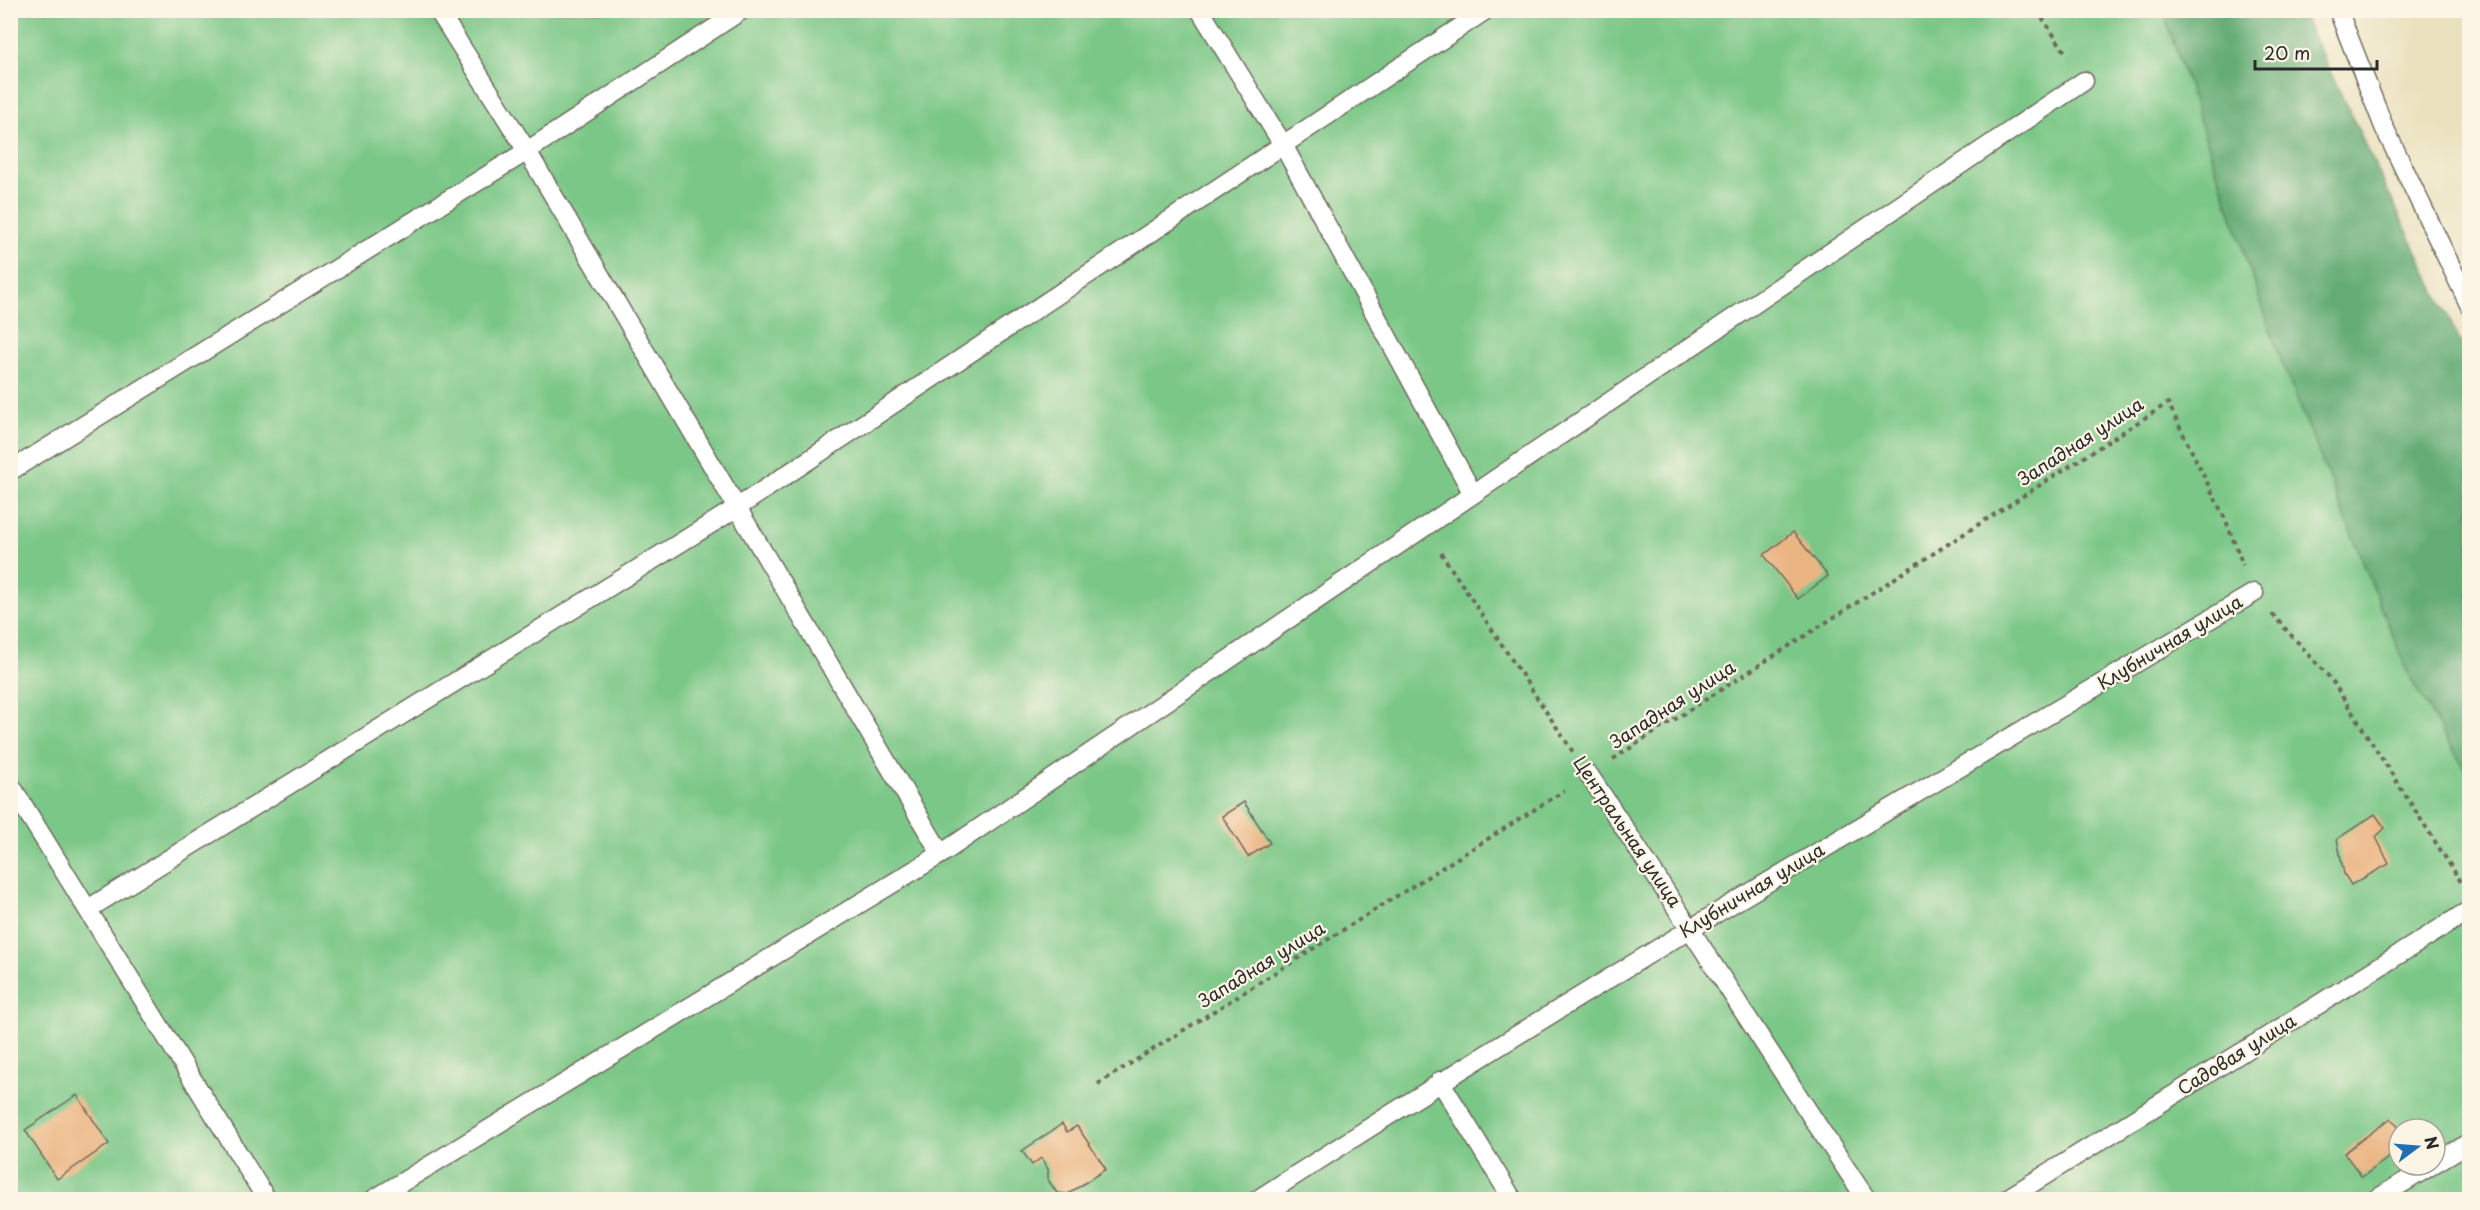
<svg xmlns="http://www.w3.org/2000/svg" width="2480" height="1210" font-family="'Playpen Sans',sans-serif">
<style>
.green{fill:#7ac787;stroke:#527959;stroke-width:1.5;fill-rule:evenodd}
.forest{fill:#63ac74;stroke:#476c50;stroke-width:1.5}
.building{fill:#ebb583}
.lines{fill:none;stroke-linecap:round;stroke-linejoin:round}
.service-casing{stroke:#6e6b5e;stroke-width:21}
.path{stroke:#6e6b5e;stroke-width:4;stroke-dasharray:4.5 4.5;stroke-linecap:butt}
.service{stroke:#fff;stroke-width:18}
.labels{text-anchor:middle;stroke-width:4.5;stroke-linejoin:round;paint-order:stroke}
.street-label{font-size:18px;fill:#2b2b2b;stroke:#fcf5e5}
</style>
<rect width="100%" height="100%" fill="#fcf5e5"/>
<filter id="ink" filterUnits="userSpaceOnUse"><feTurbulence type="fractalNoise" baseFrequency=".0167" numOctaves="2"/><feDisplacementMap in="SourceGraphic" scale="12" xChannelSelector="R" yChannelSelector="G"/><feConvolveMatrix kernelMatrix="1 2 1 2 8 2 1 2 1" color-interpolation-filters="sRGB"/></filter>
<filter id="wash" filterUnits="userSpaceOnUse"><feTurbulence type="fractalNoise" baseFrequency=".008" numOctaves="4" result="noise"/><feDisplacementMap in="SourceGraphic" scale="24" xChannelSelector="R" yChannelSelector="G"/><feGaussianBlur stdDeviation="1.35" result="paint"/><feColorMatrix in="noise" values="0 0 0 0 0 0 0 0 0 0 0 0 0 0 0 0 0 1.4 0 .05"/><feComposite in="paint" operator="in"/></filter>
<g filter="url(#wash)">
<rect width="100%" height="100%" fill="#eae1be"/>
<path class="green" d="M10,11H2163L2276,347L2410,678L2469,776V1199H11ZM2399,1129H2435V1165H2399Z"/>
<path class="forest" d="M2163,11H2301L2469,360V776L2410,678L2276,347Z"/>
<g id="blocks">
<g class="building">
<path d="M1793,532L1828,576L1798,599L1764,555Z"/>
<path d="M1244,802L1270,843L1248,857L1222,816Z"/>
<path d="M2375,814L2385,828L2376,837L2389,864L2351,885L2344,874L2337,839Z"/>
<path d="M77,1095L109,1144L57,1179L25,1130Z"/>
<path d="M2391,1118L2399,1128V1150L2362,1177L2344,1153Z"/>
<path d="M1062,1124L1067,1132L1077,1126L1106,1169L1068,1194L1057,1193L1048,1180V1169L1041,1158L1032,1165L1022,1151Z"/>
</g>
</g>
</g>
<g filter="url(#ink)">
<use href="#blocks" fill-opacity="0" stroke="#6e6b5e" stroke-width="1.5"/>
<g class="lines">
<defs>
<g id="service">
<path d="M438,10L527,151L941,854"/>
<path d="M1200,10L1282,143L1473,494"/>
<path d="M2338,10L2384,127L2470,306"/>
<path d="M10,471L527,151L742,10"/>
<path d="M1589,775C1683,915 1772,1059 1867,1200"/>
<path d="M10,784L267,1200"/>
<path d="M88,909L738,507L1486,10"/>
<path d="M1440,1081L1513,1200"/>
<path d="M2435,1163L2470,1142"/>
<path d="M373,1200L941,854L2084,81"/>
<path d="M1257,1200C1583,988 1919,792 2254,593"/>
<path d="M2005,1200L2470,910"/>
<path d="M2375,1200L2432,1165"/>
</g>
</defs>
<use href="#service" class="service-casing"/>
<g class="path">
<path d="M2037,10L2067,55"/>
<path d="M1441,553L1573,752"/>
<path d="M2272,614L2331,679L2461,882"/>
<path d="M1613,759L2168,403L2226,521L2243,565"/>
<path d="M1098,1084L1564,791"/>
</g>
<use href="#service" class="service"/>
</g>
</g>
<g class="labels">
<g class="street-label">
<text transform="translate(2081 442) rotate(-33)" y="6">Западная улица</text>
<text transform="translate(2170 643) rotate(-31)" y="6">Клубничная улица</text>
<text transform="translate(1673 705) rotate(-33)" y="6">Западная улица</text>
<text transform="translate(1627 832) rotate(56)" y="6">Центральная улица</text>
<text transform="translate(1752 891) rotate(-31)" y="6">Клубничная улица</text>
<text transform="translate(1262 965) rotate(-32)" y="6">Западная улица</text>
<text transform="translate(2237 1055) rotate(-32)" y="6">Садовая улица</text>
</g>
</g>
<rect width="2480" height="1210" fill="none" stroke="#fcf5e5" stroke-width="36"/>
<g transform="translate(2417 1147) rotate(74)"><circle r="28" fill="#fcf5e5" stroke="#a8a49b" stroke-width="1.5"/>
<path d="M0-4.5L10 22L0 15L-10 22Z" fill="#1f6fb2"/>
<text y="-9" font-size="16" font-weight="bold" text-anchor="middle" fill="#2b2b2b">N</text>
</g>
<path d="M2255 60v9h122v-9" fill="none" stroke="#2b2b2b" stroke-width="3"/>
<text x="2264" y="60" font-size="18" fill="#2b2b2b" stroke="#fcf5e5" stroke-width="4.5" paint-order="stroke">20 m</text>
</svg>
